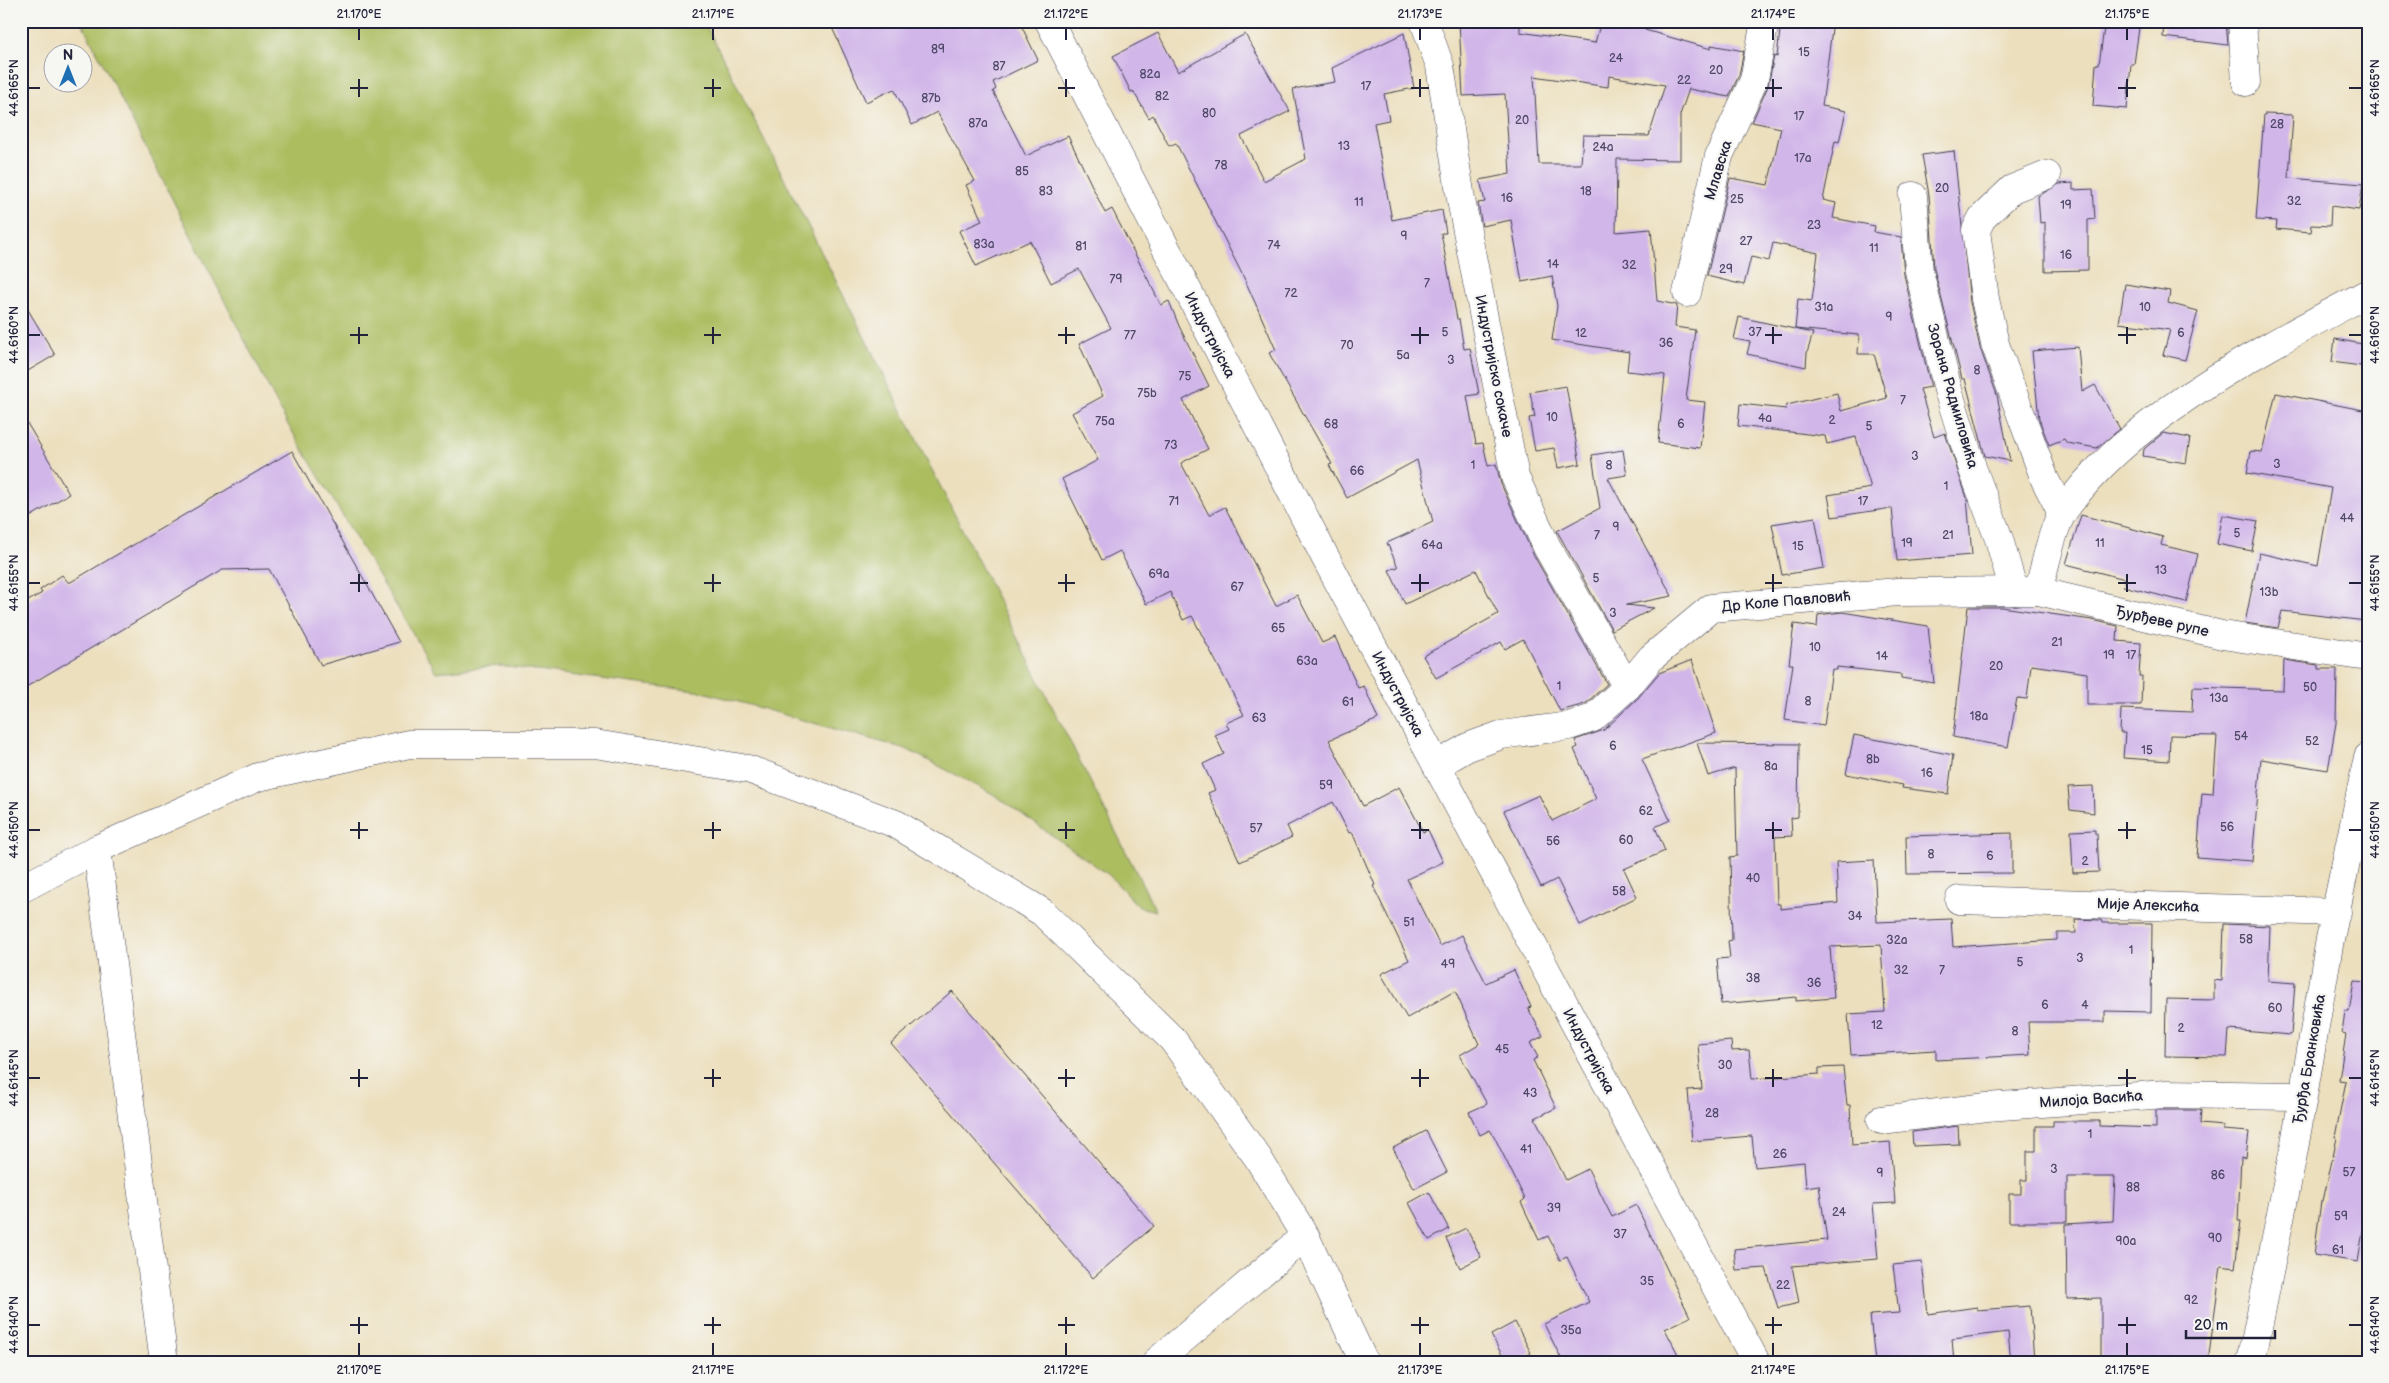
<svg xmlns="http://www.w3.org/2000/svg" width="2389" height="1383" font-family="'Balsamiq Sans',sans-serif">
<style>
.green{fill:#acbd61;stroke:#67704e}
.building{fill:#d1b6e9;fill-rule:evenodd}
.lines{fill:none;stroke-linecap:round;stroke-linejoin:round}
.minor-casing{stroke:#403e4e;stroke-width:29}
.minor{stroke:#fff;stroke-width:28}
.ticks{fill:none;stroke:#22223b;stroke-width:2}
.labels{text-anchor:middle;stroke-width:4.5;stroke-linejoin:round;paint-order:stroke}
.number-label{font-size:12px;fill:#4e4766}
.street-label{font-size:15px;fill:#22223b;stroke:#f6f6f2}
.neatline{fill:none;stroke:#22223b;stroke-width:2}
.ticks-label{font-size:12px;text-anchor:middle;fill:#22223b}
</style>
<rect width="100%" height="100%" fill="#f6f6f2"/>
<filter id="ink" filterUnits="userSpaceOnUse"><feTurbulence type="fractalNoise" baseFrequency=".02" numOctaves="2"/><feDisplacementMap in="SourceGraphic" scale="10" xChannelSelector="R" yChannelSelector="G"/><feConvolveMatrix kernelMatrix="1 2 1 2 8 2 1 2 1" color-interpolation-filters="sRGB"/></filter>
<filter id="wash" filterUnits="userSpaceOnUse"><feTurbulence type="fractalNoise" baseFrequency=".0096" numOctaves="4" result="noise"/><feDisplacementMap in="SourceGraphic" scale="20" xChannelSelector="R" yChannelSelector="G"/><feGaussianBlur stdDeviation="1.12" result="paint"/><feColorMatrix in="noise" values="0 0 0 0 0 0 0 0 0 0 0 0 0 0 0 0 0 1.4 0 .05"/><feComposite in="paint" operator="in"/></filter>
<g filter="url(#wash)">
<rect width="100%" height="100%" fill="#ecdfbd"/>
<path class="green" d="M81,21H704L1156,911L1139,907L1109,875L993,794L906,749L703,692L499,666L436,672L287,423Z"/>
<g id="blocks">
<g class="building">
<path d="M829,21H1019L1038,60L993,82L996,89L993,91L1026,156L1068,136L1105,213L1112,209L1161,305L1169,301L1179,326L1209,386L1183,400L1208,449L1181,463L1209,515L1225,507L1276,606L1297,595L1322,643L1335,637L1358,688L1364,686L1378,719L1329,740L1363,806L1399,787L1423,832L1428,830L1443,862L1407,879L1440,946L1462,935L1486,983L1514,970L1531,1007L1528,1008L1543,1036L1530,1043L1538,1057L1533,1060L1556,1108L1535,1118L1566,1180L1588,1169L1612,1217L1636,1205L1690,1317L1665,1329L1682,1362H1563L1544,1324L1589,1302L1567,1257L1560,1260L1548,1236L1539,1240L1521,1202L1525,1199L1494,1136L1490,1130L1480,1135L1469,1112L1487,1104L1460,1055L1479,1044L1455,991L1407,1018L1381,974L1409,960L1373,886L1375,885L1352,832L1349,833L1333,802L1287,826L1292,837L1240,862L1208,793L1215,790L1203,764L1224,754L1215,735L1229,729L1226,723L1244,715L1192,616L1183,620L1170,592L1146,604L1120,551L1102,560L1062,479L1098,460L1072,413L1103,396L1079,344L1111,328L1079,269L1051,283L1030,241L976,266L959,231L982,221L966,185L975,181L937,112L912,125L894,89L866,102Z"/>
<path d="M1459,21H1520V32L1595,43L1601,21H1647L1645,30L1711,49V45L1744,51L1739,75L1729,97L1689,89L1680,115V160L1617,159L1616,232L1651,229L1657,301L1677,305L1675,327L1695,330L1686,400L1705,402L1700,448L1658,443L1665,375L1627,371L1629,352L1552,340L1557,306L1552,276L1522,282L1511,220L1482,226L1478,203L1485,202L1480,180L1510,174L1505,94L1463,96ZM1534,76L1608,87L1609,76L1665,85L1649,136L1583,135L1581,164H1539Z"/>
<path d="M1781,21H1833L1822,106L1846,111L1839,142L1835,141L1823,200L1836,203L1833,218L1875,226L1874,232L1901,237L1904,275L1931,387L1920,389L1934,437L1945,433L1967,498L1972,555L1897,561L1892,508L1832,517L1828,495L1871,488L1856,437L1827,444L1825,436L1738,426L1740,404L1786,409L1787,405L1837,393L1841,411L1887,398L1874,354H1858L1859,335L1795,329L1798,299L1812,301L1818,253L1773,243L1769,261L1751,257L1744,285L1707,276L1730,178L1768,185L1781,128L1752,122L1768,86L1774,56L1777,57Z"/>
<path d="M2105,21H2140L2134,64H2131L2127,109L2093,106L2096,64H2099Z"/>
<path d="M2164,21H2226L2228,45L2163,37Z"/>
<path d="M1158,33L1178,72L1245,34L1290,111L1241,136L1264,181L1306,159L1293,89L1335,82L1332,68L1404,33L1414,88L1384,94L1389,120L1374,123L1392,220L1442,210L1446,233H1441L1457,319H1459L1464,349L1470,348L1479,394L1467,396L1476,444L1483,443L1488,466L1496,464L1501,484L1533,554L1607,684L1585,704L1560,711L1523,639L1505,649L1501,642L1436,678L1423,656L1498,614L1476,570L1405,604L1389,570L1398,567L1387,543L1433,522L1417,460L1347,498L1329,465L1332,464L1269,353L1276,350L1245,280L1176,143L1169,146L1153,115L1149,118L1133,91L1131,92L1113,56Z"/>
<path d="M2264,114L2293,115L2289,178L2363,184L2359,210L2331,206L2330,226L2312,225L2311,232L2276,229L2277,221L2256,220Z"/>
<path d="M1954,151L1970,302L1980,348L1997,395L2010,461L1985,456L1965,379H1962L1934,269L1929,195L1922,155Z"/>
<path d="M2073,183V190L2093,189L2095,219L2088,220V270L2045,271V222L2040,223L2038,196L2059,184Z"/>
<path d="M2125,284L2170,291L2168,303L2198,311L2185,360L2163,355L2170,330L2119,323Z"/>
<path d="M21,298L55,355L21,375Z"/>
<path d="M1739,317L1813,333L1807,353L1806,367L1747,354L1750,342L1734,339Z"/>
<path d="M2335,339L2368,345V367L2332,362Z"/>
<path d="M2078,347L2082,392L2095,385L2120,429L2097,448L2067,443L2064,439L2049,445L2039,419L2032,351Z"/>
<path d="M1566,386L1580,464L1558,468L1554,448L1535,451L1529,418L1535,417L1530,392Z"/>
<path d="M2276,393L2368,411V606L2366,621L2282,611L2278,628L2245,623L2259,553L2318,566L2331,488L2247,473L2251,451L2262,452Z"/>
<path d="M21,413L69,494L21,522Z"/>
<path d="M2163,433L2190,438L2186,463L2143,456L2144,449Z"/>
<path d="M1623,450L1627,475L1608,478L1672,596L1626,605L1654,608L1612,630L1557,531L1600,508L1592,455Z"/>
<path d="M292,451L399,642L321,665L269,569L222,570L21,690V605L42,593L40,590L62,575L69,583Z"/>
<path d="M2081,515L2163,537L2161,545L2198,554L2186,602L2123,586L2125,579L2066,564Z"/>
<path d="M2223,515L2258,521L2252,551L2217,544Z"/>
<path d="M1815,517L1824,568L1782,575L1772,524Z"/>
<path d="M1968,607H2002L2092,620L2118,626L2117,641L2141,643L2139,676H2142L2141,705H2087V673L2031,665L2027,699L2017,698L2008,747L1953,737Z"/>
<path d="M1842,612L1928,626L1934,683L1901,678V674L1837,667V670L1832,669L1824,726L1785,720L1793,664H1789L1794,624L1817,627L1818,615Z"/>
<path d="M1692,660L1716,733L1642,759L1670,820L1655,827L1665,851L1624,869L1637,897L1580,925L1557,879L1541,887L1504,811L1539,795L1552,821L1596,799L1574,749L1578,747L1575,740L1604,730L1638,698L1659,673Z"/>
<path d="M2284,660L2318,665V669H2337L2336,723L2328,770L2261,759L2252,861L2197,857L2202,793L2213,794L2217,736L2170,735L2169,761L2123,758L2125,733H2120L2121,709L2192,712L2193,687L2283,690Z"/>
<path d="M1854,735L1953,755L1948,794L1902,788L1903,785L1846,774Z"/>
<path d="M1697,743L1799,744L1798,817L1791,818L1792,836L1775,837L1777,904H1780V909L1838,903L1836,862L1874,860L1877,922L1951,919L1953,947L2057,940V933H2076L2075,919L2101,920L2102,923H2152L2151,1012L2105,1011V1022H2028L2030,1055L1936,1060V1050L1851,1055L1848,1014L1885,1012L1881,945L1830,947L1834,998L1796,1001V997L1721,1004L1717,959L1730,958L1728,941L1732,940L1730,857L1737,856L1735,768L1708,776Z"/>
<path d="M2093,786L2094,813L2070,810L2068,787Z"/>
<path d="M2095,830V834H2097L2099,872L2073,873L2071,831Z"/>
<path d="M2012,833V873L1907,874L1906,836Z"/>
<path d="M2224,924L2270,926L2268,981L2295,983L2291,1035L2229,1030L2227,1057L2165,1056L2166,999L2214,1000V980L2222,981Z"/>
<path d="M2354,981L2368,982V1232L2363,1231L2358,1262L2314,1255L2321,1201H2323L2337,1138L2335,1137L2346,1081L2339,1080L2346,1034L2342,1033L2345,1011H2349Z"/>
<path d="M952,991L1154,1226L1093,1278L891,1043Z"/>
<path d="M1731,1041L1732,1051L1749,1050L1752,1079L1819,1074V1068L1843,1067L1847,1105H1850L1852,1145L1890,1142L1895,1203L1873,1204L1878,1259L1792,1266L1799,1303L1778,1308L1766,1268L1736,1270L1734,1249L1827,1240L1819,1185L1806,1187L1804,1162L1755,1167L1752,1136L1692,1141L1688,1090L1702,1089L1698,1044Z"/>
<path d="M2156,1110H2201L2200,1124L2223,1126V1130L2249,1132L2246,1158L2241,1157L2238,1221H2241L2235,1268L2221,1266L2208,1362H2101V1298L2067,1299L2066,1224L2113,1221L2115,1177H2067V1222H2009V1194H2021V1180H2027V1151H2036V1126H2053V1121H2100V1126L2156,1128Z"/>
<path d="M1958,1126L1959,1144L1913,1146L1912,1132Z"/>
<path d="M1426,1131L1447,1172L1414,1189L1393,1148Z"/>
<path d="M1429,1192L1449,1229L1429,1240L1409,1203Z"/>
<path d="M1466,1228L1481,1257L1460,1268L1446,1238Z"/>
<path d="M1922,1262L1928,1314L1977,1307V1310L2030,1306L2034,1362H2011L2008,1332L1952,1339L1954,1362H1875L1870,1315L1899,1313L1893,1265Z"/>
<path d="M1515,1322L1531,1353L1516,1362H1506L1491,1335Z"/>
</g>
</g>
</g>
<g filter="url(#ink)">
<use href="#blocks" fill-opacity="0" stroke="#403e4e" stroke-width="1"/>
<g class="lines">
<defs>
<g id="minor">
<path d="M1049,21L1324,555L1756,1362"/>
<path d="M1424,21L1440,66L1462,205L1515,477L1547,547L1627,687"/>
<path d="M2242,21L2246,82"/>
<path d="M2047,175L2012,189L1982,218L1976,230L1985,299L1995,344L2045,480L2062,513"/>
<path d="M1913,196L1919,271L1948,390L1973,470L1999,539L2014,591"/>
<path d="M1687,293L1719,156L1754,80L1765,21"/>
<path d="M2368,293C2269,346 2127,417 2063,512C2051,531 2045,569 2038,591L2222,635L2368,657"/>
<path d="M1437,765L1468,747L1501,735L1569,726L1593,718L1627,687L1651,658L1711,608L1898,592L2038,591"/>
<path d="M97,849L164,1362"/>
<path d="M21,889L97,849L258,777L409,744H595L748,769L896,824L1042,912L1173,1040L1258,1158L1305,1236L1364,1362"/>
<path d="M1959,900L2337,912"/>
<path d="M1881,1120L1987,1107L2166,1094L2302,1096"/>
<path d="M1156,1362L1305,1236"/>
<path d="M2251,1362L2294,1149L2330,939L2368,757"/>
</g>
</defs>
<use href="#minor" class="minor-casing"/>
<use href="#minor" class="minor"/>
</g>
</g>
<path class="ticks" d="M359,28V40M713,28V40M1066,28V40M1420,28V40M1773,28V40M2127,28V40M359,79V97M713,79V97M1066,79V97M1420,79V97M1773,79V97M2127,79V97M28,88H40M350,88H368M704,88H721M1058,88H1075M1411,88H1429M1765,88H1782M2118,88H2136M2349,88H2362M359,327V344M713,327V344M1066,327V344M1420,327V344M1773,327V344M2127,327V344M28,335H40M350,335H368M704,335H721M1058,335H1075M1411,335H1429M1765,335H1782M2118,335H2136M2349,335H2362M359,574V592M713,574V592M1066,574V592M1420,574V592M1773,574V592M2127,574V592M28,583H40M350,583H368M704,583H721M1058,583H1075M1411,583H1429M1765,583H1782M2118,583H2136M2349,583H2362M359,822V839M713,822V839M1066,822V839M1420,822V839M1773,822V839M2127,822V839M28,830H40M350,830H368M704,830H721M1058,830H1075M1411,830H1429M1765,830H1782M2118,830H2136M2349,830H2362M359,1069V1087M713,1069V1087M1066,1069V1087M1420,1069V1087M1773,1069V1087M2127,1069V1087M28,1078H40M350,1078H368M704,1078H721M1058,1078H1075M1411,1078H1429M1765,1078H1782M2118,1078H2136M2349,1078H2362M359,1317V1334M713,1317V1334M1066,1317V1334M1420,1317V1334M1773,1317V1334M2127,1317V1334M28,1325H40M350,1325H368M704,1325H721M1058,1325H1075M1411,1325H1429M1765,1325H1782M2118,1325H2136M2349,1325H2362M359,1343V1356M713,1343V1356M1066,1343V1356M1420,1343V1356M1773,1343V1356M2127,1343V1356"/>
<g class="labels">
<g class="number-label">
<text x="938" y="53">89</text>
<text x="1804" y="56">15</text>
<text x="1616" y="62">24</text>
<text x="999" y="70">87</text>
<text x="1716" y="74">20</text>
<text x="1150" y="78">82a</text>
<text x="1684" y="84">22</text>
<text x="1366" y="90">17</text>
<text x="1162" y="100">82</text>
<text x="931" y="102">87b</text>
<text x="1209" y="117">80</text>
<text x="1799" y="120">17</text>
<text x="1522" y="124">20</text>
<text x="978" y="127">87a</text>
<text x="2277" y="128">28</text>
<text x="1344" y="150">13</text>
<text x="1603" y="151">24a</text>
<text x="1803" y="162">17a</text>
<text x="1221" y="169">78</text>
<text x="1022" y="175">85</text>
<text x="1942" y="192">20</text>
<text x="1046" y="195">83</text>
<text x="1586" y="195">18</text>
<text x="1507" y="202">16</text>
<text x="1737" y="203">25</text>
<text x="2294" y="205">32</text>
<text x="1359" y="206">11</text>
<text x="2066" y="209">19</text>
<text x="1814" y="229">23</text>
<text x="1404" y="240">9</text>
<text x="1746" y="245">27</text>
<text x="984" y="248">83a</text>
<text x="1274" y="249">74</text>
<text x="1081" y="250">81</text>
<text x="1874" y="252">11</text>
<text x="2066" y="259">16</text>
<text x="1553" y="268">14</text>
<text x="1629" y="269">32</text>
<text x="1726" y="273">29</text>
<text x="1116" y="283">79</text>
<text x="1427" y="287">7</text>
<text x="1291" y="297">72</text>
<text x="1824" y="311">31a</text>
<text x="2145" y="311">10</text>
<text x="1889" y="321">9</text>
<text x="1445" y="336">5</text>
<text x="1755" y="336">37</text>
<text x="1581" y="337">12</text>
<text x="2181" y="337">6</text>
<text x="1130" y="339">77</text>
<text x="1666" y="347">36</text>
<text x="1347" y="349">70</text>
<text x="1403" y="359">5a</text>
<text x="1451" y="364">3</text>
<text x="1977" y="374">8</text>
<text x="1185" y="380">75</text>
<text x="1147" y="397">75b</text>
<text x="1903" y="404">7</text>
<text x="1552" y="421">10</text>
<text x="1765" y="422">4a</text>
<text x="1832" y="424">2</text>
<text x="1105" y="425">75a</text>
<text x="1331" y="428">68</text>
<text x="1681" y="428">6</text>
<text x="1869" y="430">5</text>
<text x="1171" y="449">73</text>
<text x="1915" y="460">3</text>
<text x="2277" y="468">3</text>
<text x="1473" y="469">1</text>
<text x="1609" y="469">8</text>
<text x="1357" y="475">66</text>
<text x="1946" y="490">1</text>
<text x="1174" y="505">71</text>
<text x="1863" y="505">17</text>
<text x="2347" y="522">44</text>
<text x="1616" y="531">9</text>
<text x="2237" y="537">5</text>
<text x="1597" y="539">7</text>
<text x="1948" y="539">21</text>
<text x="1907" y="547">19</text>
<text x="2100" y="547">11</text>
<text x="1432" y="549">64a</text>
<text x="1798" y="550">15</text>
<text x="2161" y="574">13</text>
<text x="1159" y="578">69a</text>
<text x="1596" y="582">5</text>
<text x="1237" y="591">67</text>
<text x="2269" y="596">13b</text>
<text x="1613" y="617">3</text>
<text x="1278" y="632">65</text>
<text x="2057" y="646">21</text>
<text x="1815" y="651">10</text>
<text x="2109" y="659">19</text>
<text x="2131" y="659">17</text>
<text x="1882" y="660">14</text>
<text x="1307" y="665">63a</text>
<text x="1996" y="670">20</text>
<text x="1559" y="690">1</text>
<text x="2310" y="691">50</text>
<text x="2219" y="702">13a</text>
<text x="1808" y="705">8</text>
<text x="1348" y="706">61</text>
<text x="1979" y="720">18a</text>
<text x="1259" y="722">63</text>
<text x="2241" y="740">54</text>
<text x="2312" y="745">52</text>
<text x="1613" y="750">6</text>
<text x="2147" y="754">15</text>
<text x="1873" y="763">8b</text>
<text x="1771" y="770">8a</text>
<text x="1927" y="777">16</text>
<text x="1326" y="789">59</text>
<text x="1646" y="815">62</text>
<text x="2227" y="831">56</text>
<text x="1256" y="832">57</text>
<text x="1626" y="844">60</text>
<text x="1553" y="845">56</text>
<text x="1931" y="858">8</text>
<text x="1990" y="860">6</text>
<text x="2085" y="865">2</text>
<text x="1753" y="882">40</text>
<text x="1619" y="895">58</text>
<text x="1855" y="920">34</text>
<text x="1409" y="926">51</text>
<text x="2246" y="943">58</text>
<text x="1897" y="944">32a</text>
<text x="2131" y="954">1</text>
<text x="2080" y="962">3</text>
<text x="2020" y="966">5</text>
<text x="1448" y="968">49</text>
<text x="1901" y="974">32</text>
<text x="1942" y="974">7</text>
<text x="1753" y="982">38</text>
<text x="1814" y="987">36</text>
<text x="2045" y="1009">6</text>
<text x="2085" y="1009">4</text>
<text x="2275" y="1012">60</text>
<text x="1877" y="1029">12</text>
<text x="2181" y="1032">2</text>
<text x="2015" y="1035">8</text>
<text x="1502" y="1053">45</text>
<text x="1725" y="1069">30</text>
<text x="1530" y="1097">43</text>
<text x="1712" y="1117">28</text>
<text x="2090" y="1138">1</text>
<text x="1526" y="1153">41</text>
<text x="1780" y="1158">26</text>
<text x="2054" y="1173">3</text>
<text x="2349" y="1176">57</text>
<text x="1880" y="1177">9</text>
<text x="2218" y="1179">86</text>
<text x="2133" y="1191">88</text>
<text x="1554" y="1212">39</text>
<text x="1839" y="1216">24</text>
<text x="2341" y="1220">59</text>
<text x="1620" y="1238">37</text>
<text x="2215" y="1242">90</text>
<text x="2126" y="1245">90a</text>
<text x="2338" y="1254">61</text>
<text x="1647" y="1285">35</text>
<text x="1783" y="1289">22</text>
<text x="2191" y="1304">92</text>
<text x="1571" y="1334">35a</text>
</g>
<g class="street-label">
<text transform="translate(1718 170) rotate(-73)" y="5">Млавска</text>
<text transform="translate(1210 335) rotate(63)" y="5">Индустријска</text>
<text transform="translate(1494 366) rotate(79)" y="5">Индустријско сокаче</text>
<text transform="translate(1953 396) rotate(74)" y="5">Зорана Радмиловића</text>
<text transform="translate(1786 601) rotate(-5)" y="5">Др Коле Павловић</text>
<text transform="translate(2162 621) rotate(13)" y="5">Ђурђеве рупе</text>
<text transform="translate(1398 694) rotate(62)" y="5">Индустријска</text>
<text transform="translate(2148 905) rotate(2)" y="5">Мије Алексића</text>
<text transform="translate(1589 1051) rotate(62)" y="5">Индустријска</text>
<text transform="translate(2309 1059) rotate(-80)" y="5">Ђурђа Бранковића</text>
<text transform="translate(2091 1099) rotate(-4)" y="5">Милоја Васића</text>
</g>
</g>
<rect width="2389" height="1383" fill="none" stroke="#f6f6f2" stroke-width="55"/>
<g transform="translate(68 68)"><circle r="24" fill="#f6f6f2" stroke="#a1a1a9"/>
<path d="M0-4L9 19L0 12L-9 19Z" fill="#1f6fb2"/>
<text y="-8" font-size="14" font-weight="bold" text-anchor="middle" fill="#22223b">N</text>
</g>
<path d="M2186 1330v8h89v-8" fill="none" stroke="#22223b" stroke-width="2.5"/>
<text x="2194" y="1330" font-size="15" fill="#22223b" stroke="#f6f6f2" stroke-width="4" paint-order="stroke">20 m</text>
<rect x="28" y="28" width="2334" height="1328" class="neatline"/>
<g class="ticks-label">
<text x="359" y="18">21.170°E</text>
<text x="713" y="18">21.171°E</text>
<text x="1066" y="18">21.172°E</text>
<text x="1420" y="18">21.173°E</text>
<text x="1773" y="18">21.174°E</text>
<text x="2127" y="18">21.175°E</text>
<text transform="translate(14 88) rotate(-90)" y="4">44.6165°N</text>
<text transform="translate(2375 88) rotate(-90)" y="4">44.6165°N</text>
<text transform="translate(14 335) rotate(-90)" y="4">44.6160°N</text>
<text transform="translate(2375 335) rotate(-90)" y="4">44.6160°N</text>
<text transform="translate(14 583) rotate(-90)" y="4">44.6155°N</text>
<text transform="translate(2375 583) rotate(-90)" y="4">44.6155°N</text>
<text transform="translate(14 830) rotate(-90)" y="4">44.6150°N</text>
<text transform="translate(2375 830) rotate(-90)" y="4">44.6150°N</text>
<text transform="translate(14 1078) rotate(-90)" y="4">44.6145°N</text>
<text transform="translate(2375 1078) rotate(-90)" y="4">44.6145°N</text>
<text transform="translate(14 1325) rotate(-90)" y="4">44.6140°N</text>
<text transform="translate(2375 1325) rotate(-90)" y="4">44.6140°N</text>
<text x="359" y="1374">21.170°E</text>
<text x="713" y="1374">21.171°E</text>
<text x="1066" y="1374">21.172°E</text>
<text x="1420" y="1374">21.173°E</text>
<text x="1773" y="1374">21.174°E</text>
<text x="2127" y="1374">21.175°E</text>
</g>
</svg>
